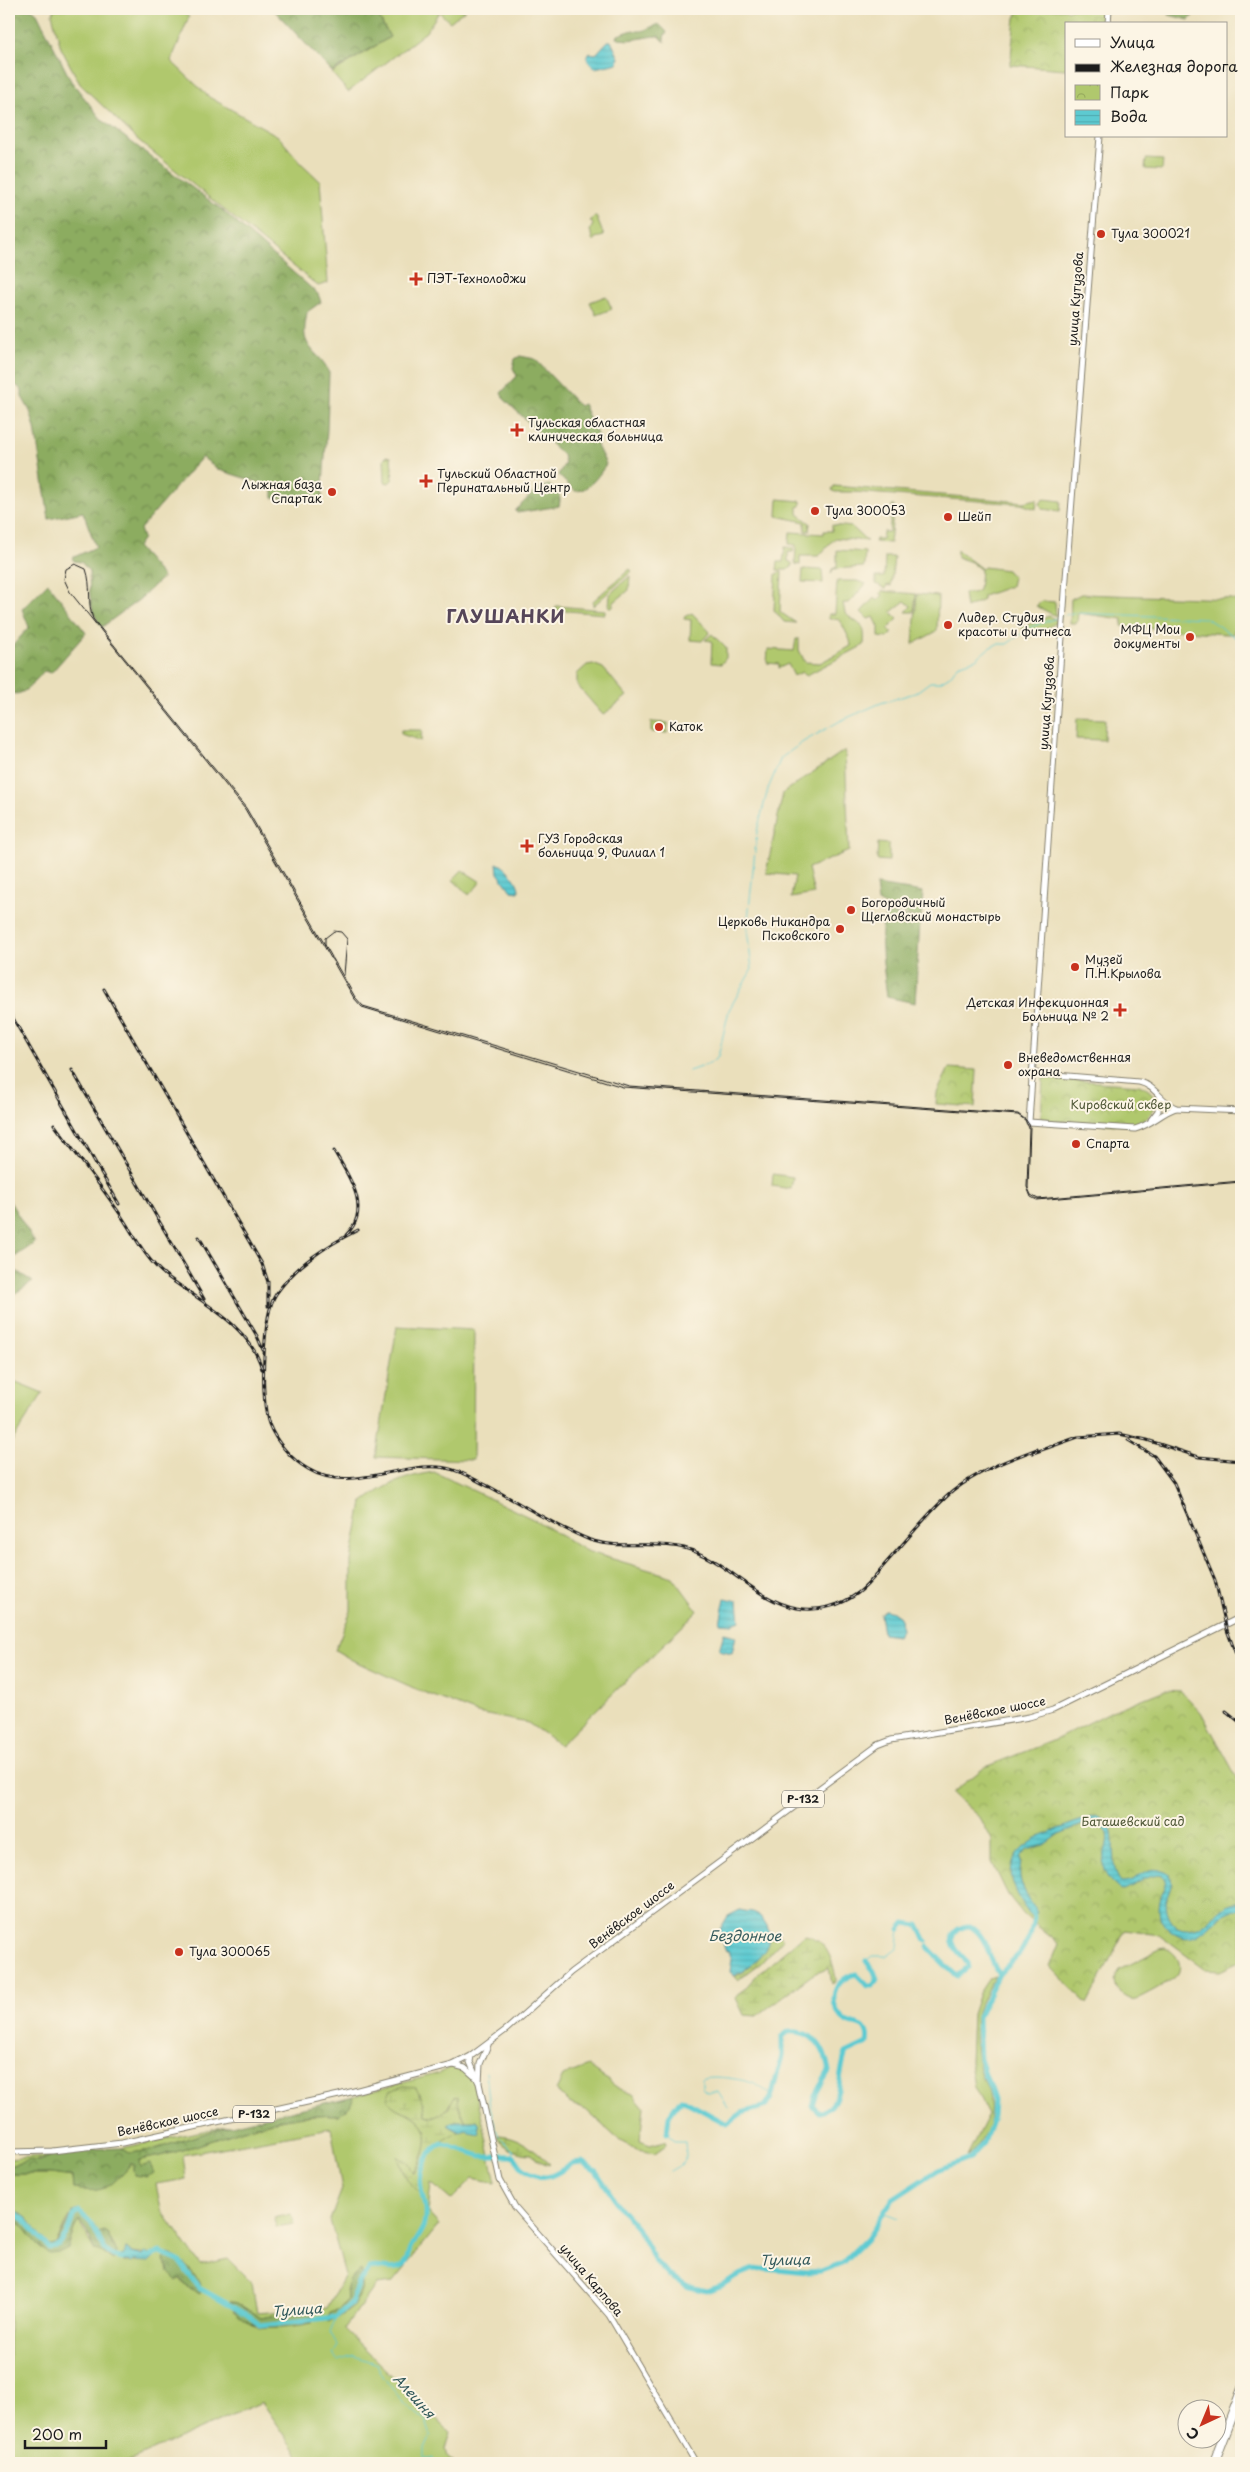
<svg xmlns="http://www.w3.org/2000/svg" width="1250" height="2472" font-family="'Playpen Sans',sans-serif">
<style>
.green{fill:#b0c86d;stroke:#667244;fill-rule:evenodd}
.forest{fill:url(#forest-crowns);stroke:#54643e}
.wetland{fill:url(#wetland-marsh);stroke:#667244}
.park{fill:url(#park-crowns);stroke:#667244}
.water{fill:url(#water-rules);stroke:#3c7376}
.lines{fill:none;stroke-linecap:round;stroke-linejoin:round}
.stream{stroke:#5dcad1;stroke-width:1}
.river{stroke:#5dcad1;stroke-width:5}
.major-casing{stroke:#837e6c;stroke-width:7}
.major{stroke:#fff;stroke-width:5}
.tram{stroke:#1c1c1c;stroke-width:1}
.rail-casing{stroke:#1c1c1c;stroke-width:3}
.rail{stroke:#fcf5e5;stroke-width:1;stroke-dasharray:4;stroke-linecap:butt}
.poi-dot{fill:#c8321e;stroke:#fcf5e5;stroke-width:2}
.labels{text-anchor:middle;stroke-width:4;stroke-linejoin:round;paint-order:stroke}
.shield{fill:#fcf5e5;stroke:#5f5d58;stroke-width:1}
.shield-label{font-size:11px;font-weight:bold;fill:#1c1c1c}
.poi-label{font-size:12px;fill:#1c1c1c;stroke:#fcf5e5;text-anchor:start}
.street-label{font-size:12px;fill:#1c1c1c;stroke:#fcf5e5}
.park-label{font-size:12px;fill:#505838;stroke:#fcf5e5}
.water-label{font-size:14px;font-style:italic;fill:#33595b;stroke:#fcf5e5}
.district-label{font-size:18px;font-weight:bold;letter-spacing:1px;fill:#564659;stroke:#fcf5e5}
</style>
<defs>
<pattern id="forest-crowns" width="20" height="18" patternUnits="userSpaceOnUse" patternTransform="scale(1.25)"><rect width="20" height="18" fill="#8cac60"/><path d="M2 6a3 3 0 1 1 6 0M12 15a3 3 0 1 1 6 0" fill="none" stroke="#728b4e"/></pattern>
<pattern id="wetland-marsh" width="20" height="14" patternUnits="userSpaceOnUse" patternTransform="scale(1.25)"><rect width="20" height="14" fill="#b0c86d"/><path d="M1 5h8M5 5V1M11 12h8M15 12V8" fill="none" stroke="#97ab5e"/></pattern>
<pattern id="park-crowns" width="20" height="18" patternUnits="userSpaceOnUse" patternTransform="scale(1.25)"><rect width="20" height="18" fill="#b0c86d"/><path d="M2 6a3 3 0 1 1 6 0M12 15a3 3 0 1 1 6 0" fill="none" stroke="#97ab5e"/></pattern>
<pattern id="water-rules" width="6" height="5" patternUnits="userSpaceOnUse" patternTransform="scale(1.25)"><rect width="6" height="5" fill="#5dcad1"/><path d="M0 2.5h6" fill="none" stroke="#50adb3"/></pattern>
</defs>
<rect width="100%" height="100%" fill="#fcf5e5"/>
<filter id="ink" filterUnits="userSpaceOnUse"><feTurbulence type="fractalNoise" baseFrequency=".02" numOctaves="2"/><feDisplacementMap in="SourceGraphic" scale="10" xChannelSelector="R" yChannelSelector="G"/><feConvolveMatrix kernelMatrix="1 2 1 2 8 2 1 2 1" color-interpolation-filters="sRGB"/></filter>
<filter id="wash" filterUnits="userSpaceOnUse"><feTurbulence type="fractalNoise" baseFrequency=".0096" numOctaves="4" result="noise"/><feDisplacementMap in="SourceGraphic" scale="20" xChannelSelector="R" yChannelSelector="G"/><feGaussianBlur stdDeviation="1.12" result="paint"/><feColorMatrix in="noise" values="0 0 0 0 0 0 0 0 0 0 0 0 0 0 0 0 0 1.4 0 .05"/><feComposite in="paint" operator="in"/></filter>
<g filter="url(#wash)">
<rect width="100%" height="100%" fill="#eadfbb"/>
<g class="green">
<path d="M55,9H180L189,17L171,61L209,97L278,136L301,163L320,181L328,283L318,286L137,139L80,84L61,48L52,14Z"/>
<path d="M374,9H466L450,22L439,12L426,32L348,92L332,73L390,37Z"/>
<path d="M1146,159L1163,160L1162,170L1145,169Z"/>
<path d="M596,216L604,236L595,238L594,241L591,239L593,237L590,231L593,224L590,221Z"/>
<path d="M606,296L612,309L596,315L590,302Z"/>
<path d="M387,456L391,457L393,479L389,483L385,482L384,459Z"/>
<path d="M834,486L1024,502L1037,499L1036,509L1021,504L853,492H835L832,490Z"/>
<path d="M778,499L801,501V506L798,507V514L810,523L809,531H805V522L777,516Z"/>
<path d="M1044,499L1061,501L1060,511L1042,509L1040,503Z"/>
<path d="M892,506H894L890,543L875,542L876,539H882L883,532H889Z"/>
<path d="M832,525L852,527L867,541L835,538L819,556H800V565L795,564L796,545L789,544L790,532L824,534V531H832Z"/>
<path d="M785,547L793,548V552H788V561L792,563V567L787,570H777L778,562H783Z"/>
<path d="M837,550L865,552L864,567L833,569L831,574L832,569L837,567Z"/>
<path d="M957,550L982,569L984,567L1007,570L1013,577L1011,586L983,596V600L966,608L964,593H973L979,590L981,570L971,562L957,557Z"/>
<path d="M885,557H894L891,586L887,585L886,589L876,584V577H884Z"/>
<path d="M630,569L632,571L593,606V601Z"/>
<path d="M803,569L822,570L823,583L802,582Z"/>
<path d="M780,572H782L780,612L796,623L784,622L774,610L776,574Z"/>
<path d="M630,576L629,590L613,603V607H609L610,594Z"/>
<path d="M837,581H857L866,584L849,603H843L845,613C859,627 866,620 864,645L807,675L802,672L794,676L788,664L779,668V664L767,663L768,649L794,651L796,639H799V650L805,662L820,663L851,646L850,640L840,620L828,618L829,614H835Z"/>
<path d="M882,591L916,594L914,612H906L911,606L905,601L891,612L898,619L888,629L892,633L888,638L879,637V627L874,617L868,619L861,612L874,598L877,601L883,595L880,593Z"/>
<path d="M917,594L938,596L937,631L913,644Z"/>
<path d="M1081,594L1231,599L1241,603V620L1238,619L1233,634H1226L1122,626L1123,619L1078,613L1077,623H1070L1071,599Z"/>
<path d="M1042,601L1055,602L1056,616L1036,606Z"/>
<path d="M556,606L605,610V614L557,610L554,624Z"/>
<path d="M692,613L710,632L702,641L690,640L691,620L684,619V617Z"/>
<path d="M1049,616L1056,620V623L1035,635L1026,638L1022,627Z"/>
<path d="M712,634L726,648V658L721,664L711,663L712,641L705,640Z"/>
<path d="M593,664L603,668L627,696L603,715L577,685V674L587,665Z"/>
<path d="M1077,718L1105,719L1104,740L1076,739Z"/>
<path d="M651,722L668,723L667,733L651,732Z"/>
<path d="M845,750L849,851L808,868L814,894L791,898L795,876L766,873L783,793Z"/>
<path d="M878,843L889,844V861L877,860Z"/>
<path d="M773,1174L793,1177L791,1189L772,1186Z"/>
<path d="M397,1326L474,1330L473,1460L376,1457Z"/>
<path d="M9,1379L43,1393L9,1446Z"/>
<path d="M434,1472L535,1520L586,1551L673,1577L698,1611L560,1745L528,1723L477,1713L418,1690L352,1660L335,1650L351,1611V1561L362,1503C385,1485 405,1476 434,1472Z"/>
<path d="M1165,1948C1177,1952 1186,1968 1174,1978C1167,1983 1144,1996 1136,1999C1129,2001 1120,1995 1117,1988C1114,1982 1115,1975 1119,1970L1160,1949Z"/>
<path d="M995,1976C989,1989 978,2004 976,2018C974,2034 976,2053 980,2069C982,2077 987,2085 989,2094C994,2118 986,2142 967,2156L988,2114L974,2087L970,2062L972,2014L979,1993L989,1978Z"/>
<path d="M588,2066L618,2088L634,2095L644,2107L640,2141L650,2145L665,2141L666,2145L655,2153L637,2150L620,2141L586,2110L569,2103L556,2090L563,2076Z"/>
<path d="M452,2067C462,2068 469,2072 474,2081L496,2183L473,2178L451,2200L431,2183L428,2213L439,2225L392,2283L376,2285L344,2329L450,2432L445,2449L447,2456L453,2460L452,2463H304L262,2402L123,2463H9V2220L21,2224L41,2249L68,2248L75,2226L79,2220C82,2230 91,2239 94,2250L115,2248L107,2233H98L95,2225L78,2210C66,2214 62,2234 55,2244L49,2245L27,2218L9,2206V2174H51L72,2177L73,2189L132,2163L139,2167V2160C206,2150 268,2110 338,2115L354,2097H350L436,2074ZM420,2093L426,2115C437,2118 446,2113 450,2103L457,2101L466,2122L476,2121C465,2133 456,2130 446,2138C430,2150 416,2171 421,2192L414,2187L403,2171L413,2173C425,2158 435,2130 415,2117C404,2109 399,2113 388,2101ZM331,2128L342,2189L330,2220L345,2275L327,2308L257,2313L252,2283L228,2259L200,2265L161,2209L156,2184L186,2179L183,2155ZM127,2248L132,2253L151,2255L146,2261L125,2262L119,2256L124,2255ZM168,2254L200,2285L187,2287L164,2260ZM363,2280L353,2307L338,2318L329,2314L339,2309L347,2299L346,2289ZM237,2303L261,2318C277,2315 297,2310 313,2316L312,2323L259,2328L233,2311Z"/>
<path d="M231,2125L152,2150L129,2153L122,2148Z"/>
<path d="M53,2155C39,2161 24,2161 9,2166V2159Z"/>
</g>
<g class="forest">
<path d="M9,9H32L37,13L71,81L102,120L222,210L318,294L321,302L307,312C306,320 303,332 306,340C311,353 325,359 329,373L327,430L322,498H273V487L219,470L202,457L140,529L143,538L137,547L163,577L140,599L102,627C88,609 90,593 89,571L81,562L74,561L72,558L96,547L83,512L49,519L35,428L30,411L22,397V390L12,382L9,376Z"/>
<path d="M273,9H374L390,37L332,72Z"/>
<path d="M1163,9H1199L1189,20L1169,15V10Z"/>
<path d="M659,24L667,32L664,37L665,42L659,36C644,36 631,43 617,38L618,35L633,30C643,34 650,26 659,24Z"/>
<path d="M520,356L535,359L579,406L583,404L599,439L597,446L606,464C600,475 587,492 575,491L558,475L565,463L563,455L504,399L501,393L517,376L513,368L515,359Z"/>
<path d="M549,485C558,492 562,495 559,506L517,513L515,511C525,501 536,488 549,485Z"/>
<path d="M48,583L86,633L51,673L44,671C35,680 23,700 9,692V650L29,627L22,609Z"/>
<path d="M876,885L923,892L921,919L895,911L878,902Z"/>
<path d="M887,912L920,921L915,1003L887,997C885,975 876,931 887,912Z"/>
<path d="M9,1200L35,1243L9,1261Z"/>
<path d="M9,1266L33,1282L9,1297Z"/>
<path d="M350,2097H354L350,2106L338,2115C269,2110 206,2150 139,2160L140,2167L150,2164L154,2173L147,2177L134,2175L132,2163C110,2187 107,2194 73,2189L72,2177L51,2174H9V2166L30,2160L39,2161L53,2155L90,2149L122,2148L129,2153L152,2150L231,2125Z"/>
<path d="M9,2206L27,2218L49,2245L56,2244L73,2212L81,2211L95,2225L98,2233L104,2231L107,2233L117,2253L113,2260L100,2251L94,2250L91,2238L79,2220L75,2226L68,2248L58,2253L49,2254L36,2244L21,2224L9,2220Z"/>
<path d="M168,2254C178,2255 197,2275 200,2285C201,2288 200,2291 200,2294L187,2287L181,2278L177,2281L169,2273L168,2267L164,2260Z"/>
<path d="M360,2270C368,2293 351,2315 329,2321V2314L339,2309L347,2299C345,2286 349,2278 360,2270Z"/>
<path d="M230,2301L237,2303L261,2318C277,2315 297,2310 313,2316L312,2323C285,2328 241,2335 230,2301Z"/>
</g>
<g class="wetland">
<path d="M777,1932L783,1939L761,1963L738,1980L735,1977C749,1966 766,1956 769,1937Z"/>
<path d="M804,1935C826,1937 834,1962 836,1981L832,1984L829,1968L812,1975L757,2016L744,2015L736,1998L756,1976Z"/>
<path d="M404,2086L416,2087L424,2103L426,2115L433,2117L448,2109L454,2097L458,2096L459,2108L466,2122L455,2121L449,2126L460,2132C435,2141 414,2166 421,2194L407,2180L397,2156L408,2163L414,2173C426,2157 434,2130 415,2117C404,2109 399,2113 388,2101L389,2091Z"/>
<path d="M498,2135C520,2136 534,2150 550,2164L549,2165L537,2160L532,2154C518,2154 507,2149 497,2138Z"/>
</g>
<g class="park">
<path d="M1019,9H1066L1068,11L1070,9H1104L1103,24H1066V69L1010,65L1015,18Z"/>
<path d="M401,730H422L421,741L401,734Z"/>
<path d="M462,870L481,882L469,895L453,880Z"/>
<path d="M949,1068L977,1070L975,1107L936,1104L937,1093Z"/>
<path d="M1043,1078L1139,1085C1166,1095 1156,1118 1133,1126L1041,1120Z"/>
<path d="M1165,1690L1181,1691L1201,1712L1241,1785V1961L1220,1971L1206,1970L1159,1935L1125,1930L1087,2004L1050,1966L1059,1944L1024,1915L1008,1895L992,1862V1840L981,1819L952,1793L985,1767L1055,1740L1112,1711Z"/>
<path d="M291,2214L294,2224L276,2227L274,2218Z"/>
</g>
<g class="water">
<path d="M608,41H611L619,58L618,63L595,68L587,59V56L589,53L596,54Z"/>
<path d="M497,863C506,866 520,882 519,892L511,891L498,873Z"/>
<path d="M725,1598L738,1601L740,1621L733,1624L720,1623Z"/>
<path d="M885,1610L893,1612L900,1617L901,1630L897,1636L883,1634L880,1614Z"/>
<path d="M724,1633L736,1636L732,1653L719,1650Z"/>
<path d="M1098,1816C1124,1824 1105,1863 1121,1882C1145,1882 1140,1860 1170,1874C1177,1895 1154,1896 1176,1928C1209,1940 1215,1899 1241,1902V1909C1238,1910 1233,1910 1230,1911C1210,1919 1196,1953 1169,1930C1152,1915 1161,1898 1166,1880L1164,1876C1149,1872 1135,1887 1121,1891C1114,1885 1107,1879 1104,1870C1099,1851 1120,1835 1095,1820L1059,1834L1044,1845L1027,1850L1020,1858C1022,1865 1019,1870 1020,1877C1022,1891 1032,1901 1037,1913L1031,1916C1002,1875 1002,1853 1051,1832C1066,1826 1082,1819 1098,1816Z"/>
<path d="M740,1910C745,1912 752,1911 755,1913C759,1914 762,1919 764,1921C781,1944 753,1966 734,1976L730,1972L732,1959L729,1952L725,1950L720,1929L728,1916Z"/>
<path d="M455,2121H476L479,2123L480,2134L469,2132L467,2130L460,2132L448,2125Z"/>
<path d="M126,2248L132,2253L143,2256L145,2252L149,2255L154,2253L155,2256L149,2262L134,2261L132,2263L118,2258L124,2255Z"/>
</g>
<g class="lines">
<g class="stream">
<path d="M1066,615L1072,613L1206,618L1241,641"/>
<path d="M689,1071L709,1064L718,1057L729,1010L752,969L747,929L757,831L768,789L781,758L803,742L840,721L881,703L915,693L930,682H940L950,676L958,665L976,659L989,648L997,644H1007L1031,627L1062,616"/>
<path d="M866,1961L872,1956H886L898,1947L900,1929"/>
<path d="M486,2072L490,2108L498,2135L514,2151L513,2156"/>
<path d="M728,2108L718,2092H707L702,2088V2079C711,2074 749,2080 757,2085C763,2089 765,2091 772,2093"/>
<path d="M667,2133L674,2142H685L686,2154L684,2163L670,2171"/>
<path d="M883,2212L899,2218"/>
<path d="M336,2317L330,2332L338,2346L333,2354L337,2361L354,2356L377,2364C384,2383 408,2408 426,2421L431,2436L425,2449V2458H434L435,2463"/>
</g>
<g class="river">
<path d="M900,1929L905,1923L918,1925L926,1941"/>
<path d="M928,1947C934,1953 952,1974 958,1976L968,1968C968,1958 957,1954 954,1945C948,1933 960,1926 970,1926C988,1936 988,1959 999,1974"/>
<path d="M667,2133L669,2116L681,2099L727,2124L742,2113L766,2106L771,2098L782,2056V2037L788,2032C814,2030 825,2048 829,2071L815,2095L812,2105L819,2112C843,2110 838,2070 846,2053L867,2043C868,2037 868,2033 864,2028C860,2024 852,2025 846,2021C826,2006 832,1979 856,1974L868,1986H873L877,1979L874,1971L866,1961"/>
<path d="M9,2209L25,2220L50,2249C65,2244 69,2230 73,2216L79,2212C83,2216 88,2219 91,2223C101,2238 101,2256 122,2258"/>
<path d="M151,2256L160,2253L179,2261L199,2288L246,2314L260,2325L336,2317L351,2303L359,2283L370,2268C380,2265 390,2272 400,2267C408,2264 409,2255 411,2248C415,2240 422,2232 424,2224C430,2198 410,2186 428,2157C432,2151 435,2146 442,2143L481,2156H513C518,2159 518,2164 523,2168C546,2185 554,2175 573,2163L582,2162L596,2171L622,2211L637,2228L655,2261L668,2275L686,2286L706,2291L721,2286L736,2276L751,2270L765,2268L807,2272L821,2271L842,2263L867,2238L892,2200L938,2170L970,2158L984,2143L993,2116L994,2100L980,2059L978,2017L999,1974L1020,1953L1030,1936L1034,1918L1032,1909"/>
</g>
</g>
</g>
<g filter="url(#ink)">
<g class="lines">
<defs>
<g id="major">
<path d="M1108,24L1109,9"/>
<path d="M1100,136L1066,578L1029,1122L1135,1129C1151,1125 1161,1113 1176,1108"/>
<path d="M1033,1073L1139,1082C1155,1085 1161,1102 1176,1108L1241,1111"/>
<path d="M1151,1120L1158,1111L1159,1096"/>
<path d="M488,2045L480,2064L479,2083L500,2180L515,2207L609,2315L696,2463"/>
<path d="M471,2056L470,2062L478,2081"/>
<path d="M454,2065L465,2068L474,2076"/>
<path d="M9,2152L52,2151L122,2143L339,2095L453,2065L471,2056L507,2029L571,1972L878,1745L891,1740L1029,1717L1053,1710L1241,1617"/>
<path d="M1212,2463L1241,2387"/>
<path d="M1216,2463L1241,2398"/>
</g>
</defs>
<use href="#major" class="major-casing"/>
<use href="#major" class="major"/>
<g class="tram">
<path d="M325,946V938L334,931L341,932L347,939L344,975"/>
<path d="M1241,1181L1038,1199L1031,1195L1028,1188L1030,1126L1026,1120L1018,1114L629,1086L363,1006L355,997L246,808L93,619C87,602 92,586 86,569L75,564L66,569L64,579L70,592L245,809L354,998L362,1007L623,1087L1018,1115L1025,1120L1029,1128L1027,1187L1031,1197L1037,1200L1241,1182"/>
</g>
<defs>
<g id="rail">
<path d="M104,989L262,1264L268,1282V1306"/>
<path d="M10,1013L119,1204"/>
<path d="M72,1070L204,1299"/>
<path d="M54,1124C76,1154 99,1183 120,1214C134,1235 145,1258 165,1275C199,1301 250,1325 262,1369"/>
<path d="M334,1151C348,1175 373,1209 346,1235"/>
<path d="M358,1230C326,1246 297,1264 276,1294C262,1315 260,1401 269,1424C276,1442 292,1460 308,1469C347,1493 396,1464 438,1467C457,1468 473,1479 490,1487C523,1505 555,1526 590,1540C620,1550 653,1540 684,1548C726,1559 754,1600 797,1608C817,1612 841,1606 858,1593C869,1585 877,1573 886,1563C908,1539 928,1512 953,1491C978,1471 1008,1460 1037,1449"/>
<path d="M199,1237L257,1336L263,1350"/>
<path d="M1128,1440L1154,1456L1174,1483L1215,1580L1227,1630L1241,1668"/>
<path d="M1033,1453L1078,1437L1119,1434L1147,1440L1199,1457L1241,1461"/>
<path d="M1226,1711L1241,1723"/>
</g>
</defs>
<use href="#rail" class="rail-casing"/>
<use href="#rail" class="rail"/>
</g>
</g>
<g class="poi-dot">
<circle cx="1101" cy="234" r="5"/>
<path d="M413.5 271.5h5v5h5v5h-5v5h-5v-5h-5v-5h5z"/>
<path d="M514.5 422.5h5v5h5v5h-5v5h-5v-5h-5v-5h5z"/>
<path d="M423.5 473.5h5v5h5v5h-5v5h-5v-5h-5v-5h5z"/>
<circle cx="332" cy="492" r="5"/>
<circle cx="815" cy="511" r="5"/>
<circle cx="948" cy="517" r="5"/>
<circle cx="948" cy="625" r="5"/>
<circle cx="1190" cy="637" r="5"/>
<circle cx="659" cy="727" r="5"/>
<path d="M524.5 838.5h5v5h5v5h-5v5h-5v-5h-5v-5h5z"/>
<circle cx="851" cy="910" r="5"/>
<circle cx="840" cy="929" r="5"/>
<circle cx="1075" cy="967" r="5"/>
<path d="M1117.5 1002.5h5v5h5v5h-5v5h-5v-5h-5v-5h5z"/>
<circle cx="1008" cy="1065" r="5"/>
<circle cx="1076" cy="1144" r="5"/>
<circle cx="179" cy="1952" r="5"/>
</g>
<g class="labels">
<g class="shield">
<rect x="782" y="1790.5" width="42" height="17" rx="4"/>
<rect x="233" y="2105.5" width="42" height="17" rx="4"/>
</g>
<g class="shield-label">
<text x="803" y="1803">Р-132</text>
<text x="254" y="2118">Р-132</text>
</g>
<g class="poi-label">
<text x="1111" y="238">Тула 300021</text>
<text x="427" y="283">ПЭТ-Технолоджи</text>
<text x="528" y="427">Тульская областная<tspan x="528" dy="14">клиническая больница</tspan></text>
<text x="437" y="478">Тульский Областной<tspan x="437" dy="14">Перинатальный Центр</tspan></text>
<text x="322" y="489" text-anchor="end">Лыжная база<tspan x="322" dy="14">Спартак</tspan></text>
<text x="825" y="515">Тула 300053</text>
<text x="958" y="521">Шейп</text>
<text x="958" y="622">Лидер. Студия<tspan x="958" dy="14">красоты и фитнеса</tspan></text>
<text x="1180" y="634" text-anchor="end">МФЦ Мои<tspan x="1180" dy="14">документы</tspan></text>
<text x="669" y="731">Каток</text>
<text x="538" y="843">ГУЗ Городская<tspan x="538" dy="14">больница 9, Филиал 1</tspan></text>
<text x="861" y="907">Богородичный<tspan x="861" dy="14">Щегловский монастырь</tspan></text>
<text x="830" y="926" text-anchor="end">Церковь Никандра<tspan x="830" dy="14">Псковского</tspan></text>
<text x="1085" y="964">Музей<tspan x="1085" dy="14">П.Н.Крылова</tspan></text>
<text x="1109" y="1007" text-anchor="end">Детская Инфекционная<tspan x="1109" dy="14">Больница № 2</tspan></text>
<text x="1018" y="1062">Вневедомственная<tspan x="1018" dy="14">охрана</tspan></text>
<text x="1086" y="1148">Спарта</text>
<text x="189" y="1956">Тула 300065</text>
</g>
<g class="street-label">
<text transform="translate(1076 299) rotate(-86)" y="4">улица Кутузова</text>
<text transform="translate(1047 703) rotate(-86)" y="4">улица Кутузова</text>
<text transform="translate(995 1711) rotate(-11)" y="4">Венёвское шоссе</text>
<text transform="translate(632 1915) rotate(-37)" y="4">Венёвское шоссе</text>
<text transform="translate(168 2122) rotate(-12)" y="4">Венёвское шоссе</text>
<text transform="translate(591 2280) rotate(50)" y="4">улица Карпова</text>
</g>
<g class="park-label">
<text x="1121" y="1109">Кировский сквер</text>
<text x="1133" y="1826">Баташевский сад</text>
</g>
<g class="water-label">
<text x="745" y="1941">Бездонное</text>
<text transform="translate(785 2260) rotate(-1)" y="5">Тулица</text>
<text transform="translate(297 2310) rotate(-4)" y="5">Тулица</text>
<text transform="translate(414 2396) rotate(48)" y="5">Алешня</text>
</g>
<g class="district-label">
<text x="506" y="623">ГЛУШАНКИ</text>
</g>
</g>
<rect width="1250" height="2472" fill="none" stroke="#fcf5e5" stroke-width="30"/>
<rect x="1065" y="22" width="162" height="115" fill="#fcf5e5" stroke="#a29e95"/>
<rect x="1075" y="39" width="25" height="8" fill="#ffffff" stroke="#a29e95"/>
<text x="1110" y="48" font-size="15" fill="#1c1c1c">Улица</text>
<rect x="1075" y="64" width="25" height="8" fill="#1c1c1c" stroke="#a29e95"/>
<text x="1110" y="72" font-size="15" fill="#1c1c1c">Железная дорога</text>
<rect x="1075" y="85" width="25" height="15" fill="url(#park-crowns)" stroke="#a29e95"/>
<text x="1110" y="98" font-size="15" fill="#1c1c1c">Парк</text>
<rect x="1075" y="110" width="25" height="15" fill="url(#water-rules)" stroke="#a29e95"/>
<text x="1110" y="122" font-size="15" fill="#1c1c1c">Вода</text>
<g transform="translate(1202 2424) rotate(224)"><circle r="24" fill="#fcf5e5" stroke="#a29e95"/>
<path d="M0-4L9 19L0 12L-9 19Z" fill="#c8321e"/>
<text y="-8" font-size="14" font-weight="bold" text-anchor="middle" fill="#1c1c1c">С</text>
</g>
<path d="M25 2440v8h81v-8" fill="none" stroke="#1c1c1c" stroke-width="2.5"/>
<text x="32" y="2440" font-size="15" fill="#1c1c1c" stroke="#fcf5e5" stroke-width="4" paint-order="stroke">200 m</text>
</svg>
